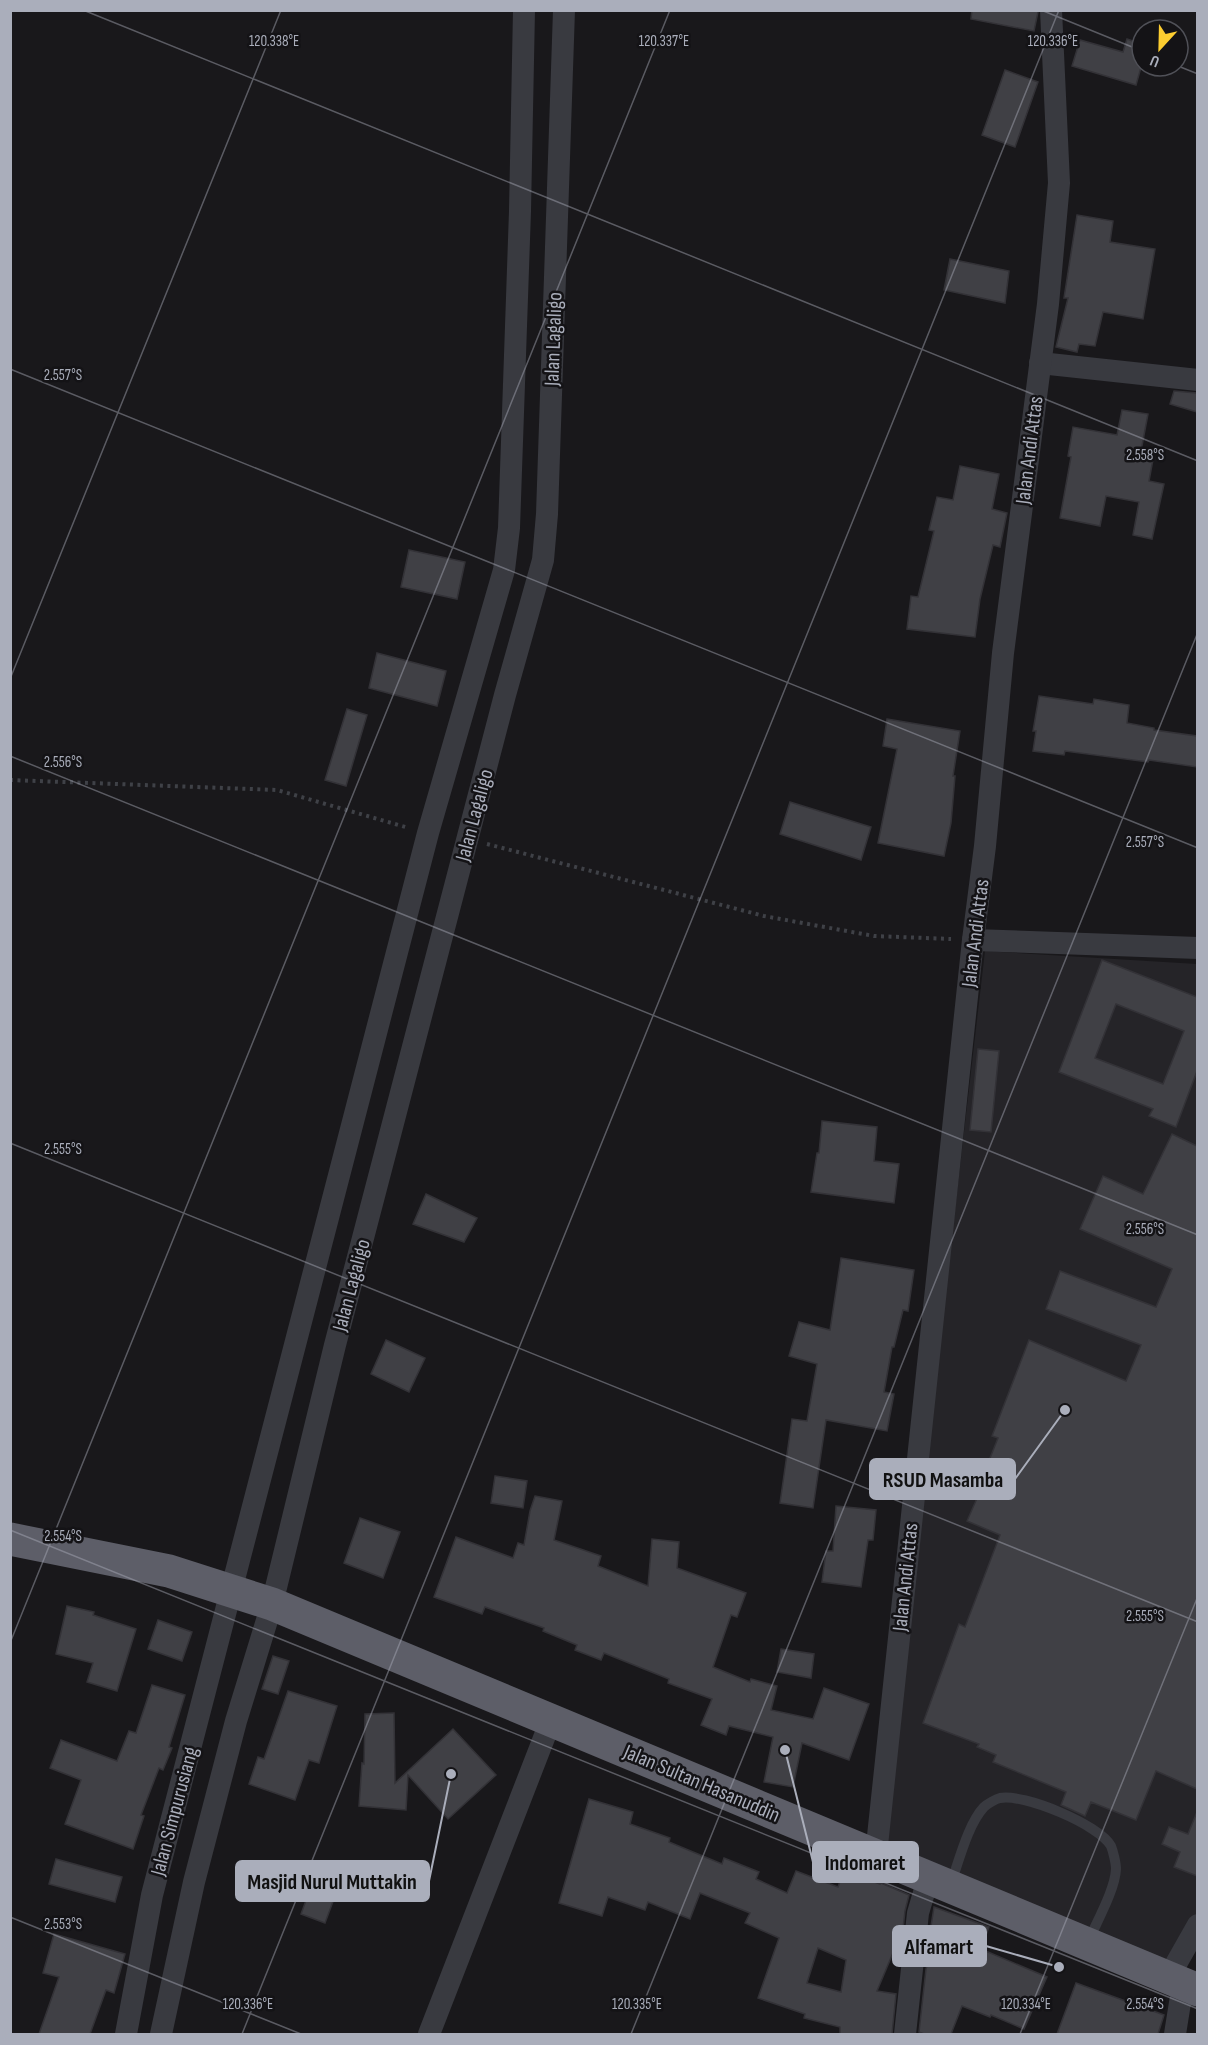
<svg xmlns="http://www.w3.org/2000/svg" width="1208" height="2045" font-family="'Sofia Sans Condensed',sans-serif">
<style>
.built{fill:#252428}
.building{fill:#404045;stroke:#333237;stroke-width:1.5;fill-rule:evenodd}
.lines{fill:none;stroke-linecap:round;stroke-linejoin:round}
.path{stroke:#3f4147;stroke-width:4;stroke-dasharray:3 4.5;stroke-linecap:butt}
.service{stroke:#393a40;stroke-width:10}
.minor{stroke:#393a40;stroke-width:22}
.trunk{stroke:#5d5e68;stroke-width:33}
.ticks{fill:none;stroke:#aaaebb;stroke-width:1.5;stroke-opacity:0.45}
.labels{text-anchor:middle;stroke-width:5;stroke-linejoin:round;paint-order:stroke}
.street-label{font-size:21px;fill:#aaaebb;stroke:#141316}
.ticks-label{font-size:15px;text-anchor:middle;fill:#aaaebb;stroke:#141316;stroke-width:5;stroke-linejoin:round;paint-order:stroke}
.leader{fill:none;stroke:#aaaebb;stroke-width:2}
.callout-dot{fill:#aaaebb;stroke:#141316;stroke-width:2}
.callout{fill:#aaaebb;stroke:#aaaebb;stroke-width:2}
.callout-label{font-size:22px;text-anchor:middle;font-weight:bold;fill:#111}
</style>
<rect width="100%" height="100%" fill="#19181b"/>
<path class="built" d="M985,951L1197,964V1920L1167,1974L880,1856Z"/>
<g class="building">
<path d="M972,10H1038V12L1034,31L971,19Z"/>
<path d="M1127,39L1142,44V64L1136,85L1072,66L1080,40L1123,52Z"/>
<path d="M1005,70L1038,82L1015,147L982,135Z"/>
<path d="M1077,215L1113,221L1110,242L1155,249L1143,319L1103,312L1095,346L1079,344L1077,352L1056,347L1068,298H1064Z"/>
<path d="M950,259L1009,271L1005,303L944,290Z"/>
<path d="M1174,391L1197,393V412L1170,404Z"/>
<path d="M1122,410L1148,414L1141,451L1154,454L1149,481L1164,484L1152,539L1133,535L1139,502L1106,496L1100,526L1060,518L1071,457L1068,456L1073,427L1117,435Z"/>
<path d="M960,466L999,474L992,509L1007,513L1000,547L993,545L980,599L975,637L907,629L911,596L918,597L934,531L929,530L937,497L953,500Z"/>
<path d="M409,550L465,562L457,599L401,587Z"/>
<path d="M377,653L446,671L437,706L369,688Z"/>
<path d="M1039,696L1093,704L1094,699L1129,705L1127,723L1154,728V730L1197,736V767L1149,760L1148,762L1065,751L1064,755L1033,751L1036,731H1033Z"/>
<path d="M347,709L367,715L346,786L325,780Z"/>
<path d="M887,719L960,731L953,776H955L951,823L944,856L878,843L897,749L883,746Z"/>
<path d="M790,802L871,827L861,860L780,834Z"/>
<path d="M1102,960L1197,997V1071L1176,1127L1149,1116L1153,1109L1059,1072ZM1116,1004L1184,1031L1163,1084L1095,1058Z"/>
<path d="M978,1049L999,1051L991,1132L970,1130Z"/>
<path d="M822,1121L877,1127L874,1161L899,1164L894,1203L811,1192L817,1153H819Z"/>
<path d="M1172,1134L1197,1146V1789L1156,1771L1136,1820L1091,1802L1085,1816L1061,1805L1066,1792L993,1762L996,1755L977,1747L979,1744L923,1723L959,1624L965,1627L1000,1535L967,1521L992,1464L988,1463L998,1438L992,1436L1029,1340L1126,1381L1141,1345L1046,1309L1060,1271L1156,1307L1172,1269L1080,1229L1103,1176L1143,1194Z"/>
<path d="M426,1194L477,1218L464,1242L413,1224Z"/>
<path d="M841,1258L914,1270L908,1311L903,1310L894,1347H892L884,1392L894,1394L887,1431L826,1420L813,1508L780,1503L792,1419L807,1421L817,1364L789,1356L799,1322L830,1330Z"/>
<path d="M386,1340L425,1358L409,1392L371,1374Z"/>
<path d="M495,1476L527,1481L523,1508L491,1503Z"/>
<path d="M535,1496L562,1501L554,1540L601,1556L598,1566L648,1586L652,1539L679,1542L677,1568L746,1593L737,1617L731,1615L713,1667L750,1682L751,1679L777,1686L771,1710L813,1719L824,1688L869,1704L849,1760L802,1743L793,1787L764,1782L773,1737L729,1726L726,1735L701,1725L712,1699L668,1683L669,1679L604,1653L601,1660L575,1650L577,1645L543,1631L544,1628L485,1607L482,1614L434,1597L456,1537L513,1558L518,1543L524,1545L530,1511Z"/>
<path d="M836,1506L876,1510L873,1540H868L861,1587L822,1582L826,1551H833Z"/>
<path d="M360,1518L400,1532L383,1578L344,1563Z"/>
<path d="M67,1606L94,1612L93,1615L136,1629L117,1691L87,1682L93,1663L56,1654Z"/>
<path d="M158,1620L192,1632L182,1661L148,1649Z"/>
<path d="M781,1649L814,1654L811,1678L777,1672Z"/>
<path d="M273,1656L289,1661L278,1694L262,1689Z"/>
<path d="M152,1685L185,1695L169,1747L172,1748L163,1770L159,1768L141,1815L144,1816L133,1849L65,1824L81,1780L50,1768L61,1740L117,1761L129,1731L136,1733Z"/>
<path d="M288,1691L337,1706L319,1763L309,1760L295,1800L249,1784L258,1757L264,1759Z"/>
<path d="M394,1713L395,1783L453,1729L496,1775L448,1819L408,1775L406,1810L359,1806L362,1763L364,1764L365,1714Z"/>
<path d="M589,1799L633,1812L630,1824L670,1838L669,1842L722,1864L724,1858L759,1872L756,1879L787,1893L796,1871L838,1887L844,1870L880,1884L881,1883L909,1895L905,1911L903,1929L877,1991L896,1994L892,2034H840V2027L804,2018L805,2014L758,1998L779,1938L745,1923L750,1913L700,1893L690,1919L648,1902L645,1910L608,1897L602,1916L559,1903ZM818,1948L846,1960L841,1992L807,1983Z"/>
<path d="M1197,1812V1876L1174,1867L1180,1852L1162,1844L1169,1827L1188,1834Z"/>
<path d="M56,1859L122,1877L115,1902L49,1884Z"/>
<path d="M314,1879L338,1888L325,1923L301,1914Z"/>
<path d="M934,1907L989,1927L981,1949L1047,1977L1024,2029L991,2015L990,2017L962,2006L951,2034H924L919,2032L926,1969L935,1942L929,1939Z"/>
<path d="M54,1934L125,1954L114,1993L106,1990L90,2034H39L59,1977L43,1973Z"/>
<path d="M1076,1983L1164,2015L1158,2034H1057Z"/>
</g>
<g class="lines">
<g class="path">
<path d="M10,780L277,790L409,828"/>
<path d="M487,844L764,916L874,936L951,939"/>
</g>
<path class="service" d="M951,1883C959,1861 968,1824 984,1807C987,1804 996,1799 1000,1798C1023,1793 1100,1825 1111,1846C1113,1851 1116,1863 1116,1869C1115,1890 1097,1921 1088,1942"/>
<g class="minor">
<path d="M1040,363L1198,380"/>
<path d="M973,940L1198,948"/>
<path d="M876,1855L973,940L985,846L1003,653L1048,304L1059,183L1051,10"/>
<path d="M1168,1978L1198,1925"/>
<path d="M126,2034L152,1895L428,833L504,570L509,528L520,211L524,10"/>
<path d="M161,2034L194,1882L236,1721L272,1604L335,1345L505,695L543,560L547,514L564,10"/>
<path d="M429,2034L551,1720"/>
<path d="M905,2034L918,1913L928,1879"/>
<path d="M1175,2034L1183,1984"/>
</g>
<path class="trunk" d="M10,1539L169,1571L272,1604L1198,1990"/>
</g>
<path class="ticks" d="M83,10L1198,461M1041,10L1142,51M1178,66L1198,74M10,369L1198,848M10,679L281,10M10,756L1198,1235M10,1143L1198,1622M10,1530L1198,2009M10,1643L670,10M10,1917L301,2034M242,2034L1059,10M631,2034L1198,632M1020,2034L1198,1596"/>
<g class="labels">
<g class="street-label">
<text transform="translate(553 339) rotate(-88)" y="7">Jalan Lagaligo</text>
<text transform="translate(1029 450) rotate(-83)" y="7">Jalan Andi Attas</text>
<text transform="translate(474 815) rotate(-75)" y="7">Jalan Lagaligo</text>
<text transform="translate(975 933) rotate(-83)" y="7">Jalan Andi Attas</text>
<text transform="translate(351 1285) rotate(-75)" y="7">Jalan Lagaligo</text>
<text transform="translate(905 1577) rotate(-84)" y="7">Jalan Andi Attas</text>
<text transform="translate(702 1783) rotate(23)" y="7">Jalan Sultan Hasanuddin</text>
<text transform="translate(174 1811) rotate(-75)" y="7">Jalan Simpurusiang</text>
</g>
</g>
<g class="ticks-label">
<text x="664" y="46">120.337°E</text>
<text x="1053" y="46">120.336°E</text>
<text x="274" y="46">120.338°E</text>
<text x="63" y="380">2.557°S</text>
<text x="1145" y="460">2.558°S</text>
<text x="63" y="767">2.556°S</text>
<text x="1145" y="847">2.557°S</text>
<text x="63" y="1154">2.555°S</text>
<text x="1145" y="1234">2.556°S</text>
<text x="63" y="1541">2.554°S</text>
<text x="1145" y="1621">2.555°S</text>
<text x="63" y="1929">2.553°S</text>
<text x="1145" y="2009">2.554°S</text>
<text x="248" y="2009">120.336°E</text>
<text x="637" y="2009">120.335°E</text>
<text x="1026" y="2009">120.334°E</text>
</g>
<path class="leader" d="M1065 1410L1015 1479M785 1750L813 1862M451 1774L429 1881M1059 1967L986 1946"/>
<g class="callout-dot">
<circle cx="1065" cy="1410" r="6"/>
<circle cx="785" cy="1750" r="6"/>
<circle cx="451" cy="1774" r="6"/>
<circle cx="1059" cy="1967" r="6"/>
</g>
<g class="callout">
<rect x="870" y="1459" width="145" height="40" rx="6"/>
<rect x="813" y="1842" width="105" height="40" rx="6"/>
<rect x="236" y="1861" width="193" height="40" rx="6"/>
<rect x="893" y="1926" width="93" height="40" rx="6"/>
</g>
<g class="callout-label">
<text x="943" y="1487">RSUD Masamba</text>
<text x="865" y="1870">Indomaret</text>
<text x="332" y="1889">Masjid Nurul Muttakin</text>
<text x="939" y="1954">Alfamart</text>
</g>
<rect width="1208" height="2045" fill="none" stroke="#aaaebb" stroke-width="24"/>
<g transform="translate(1160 48) rotate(202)"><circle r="28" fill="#141316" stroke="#505158" stroke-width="1.5"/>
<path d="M0-4.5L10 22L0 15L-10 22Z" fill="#fccd30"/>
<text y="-9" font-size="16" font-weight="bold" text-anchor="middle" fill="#aaaebb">U</text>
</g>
</svg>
